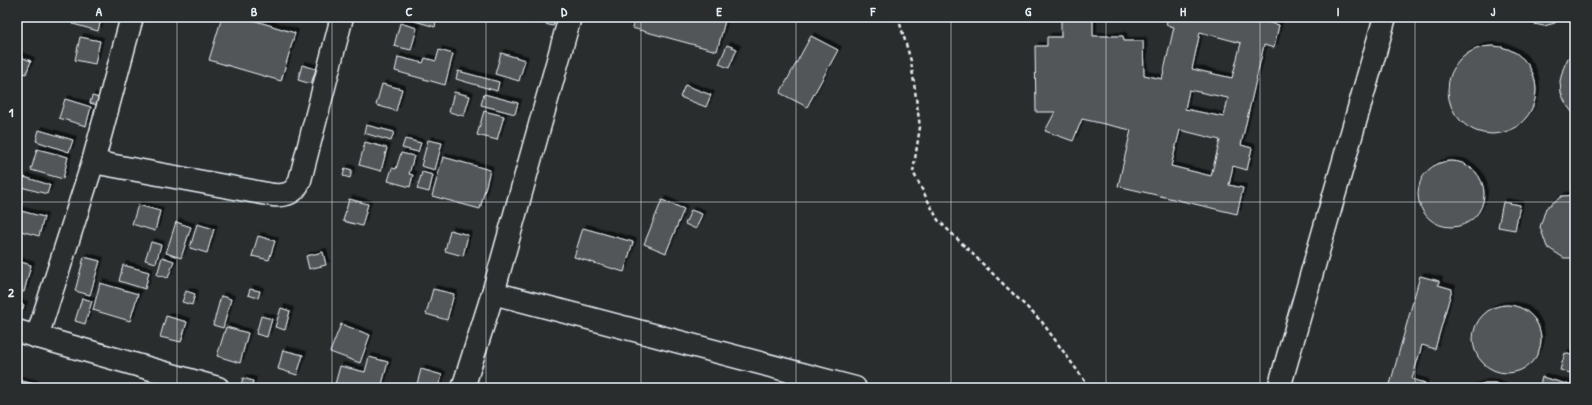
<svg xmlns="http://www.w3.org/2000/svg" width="1592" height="405" font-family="'Patrick Hand',sans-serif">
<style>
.building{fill:#535759;stroke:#e8f1f8;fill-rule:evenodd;filter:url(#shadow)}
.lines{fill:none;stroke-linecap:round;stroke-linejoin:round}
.minor-casing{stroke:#e8f1f8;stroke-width:25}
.path{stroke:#e8f1f8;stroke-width:2.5;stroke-dasharray:4 3;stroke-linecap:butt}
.minor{stroke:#2a2d2e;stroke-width:22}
.grid{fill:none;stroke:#e8f1f8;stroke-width:1;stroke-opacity:0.55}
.neatline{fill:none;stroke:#e8f1f8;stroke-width:1.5}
.grid-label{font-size:13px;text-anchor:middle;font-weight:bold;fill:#e8f1f8}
</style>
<defs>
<filter id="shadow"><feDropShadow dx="3.5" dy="-3.5" stdDeviation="0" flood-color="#0009"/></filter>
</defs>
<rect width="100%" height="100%" fill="#2a2d2e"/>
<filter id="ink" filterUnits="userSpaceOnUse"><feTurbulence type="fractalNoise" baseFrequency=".025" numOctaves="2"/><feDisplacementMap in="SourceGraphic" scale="8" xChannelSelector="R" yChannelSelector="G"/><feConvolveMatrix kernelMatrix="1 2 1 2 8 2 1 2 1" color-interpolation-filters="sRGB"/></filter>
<g filter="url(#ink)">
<g class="building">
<path d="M75,17H90L101,20L98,31L73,24Z"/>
<path d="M222,17H243L295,33L281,81L209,60Z"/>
<path d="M405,17H437L435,27L405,18Z"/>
<path d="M511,17H528L526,23Z"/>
<path d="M635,17H726L717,51L632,28Z"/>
<path d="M1168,17H1245L1279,25L1274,48L1264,45L1241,145L1252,148L1247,170L1233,166L1229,185L1243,188L1237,214L1118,186L1131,130L1082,119L1073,141L1045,131L1055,112H1036L1035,46H1047V37H1061V18H1093V36H1123L1124,41H1143L1144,75L1162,79L1174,27L1166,25ZM1200,32L1241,43L1232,78L1192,69ZM1189,90L1228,98L1224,117L1185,109ZM1180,130L1220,140L1211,176L1171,166Z"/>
<path d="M1525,17H1560L1555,23L1544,26L1534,24Z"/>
<path d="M547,18L555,20L553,26L545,24Z"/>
<path d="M400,23L417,28L411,50L394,46Z"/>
<path d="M811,36L838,50L807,107L780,93Z"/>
<path d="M80,37L100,41L95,64L75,60Z"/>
<path d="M727,45L737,49L729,68L719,64Z"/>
<circle cx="1492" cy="90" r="44"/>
<path d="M439,50L453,54L445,85L395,71L398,57L423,63L425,58L436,61Z"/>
<path d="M1575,50V116L1566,104L1561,93L1560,81L1563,69L1568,58Z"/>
<path d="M501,53L525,60L519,81L495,74Z"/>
<path d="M18,56L31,61L26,74L17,71Z"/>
<path d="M302,65L316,69L311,84L298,80Z"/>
<path d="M458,71L499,82L497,91L456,79Z"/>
<path d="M382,84L402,89L396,111L376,105Z"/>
<path d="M685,85L711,95L706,107L680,97Z"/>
<path d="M454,92L470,96L464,116L449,112Z"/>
<path d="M484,94L518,103L515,114L481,105Z"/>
<path d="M92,96L103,99L102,106L90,103Z"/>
<path d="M65,99L91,107L86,126L59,118Z"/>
<path d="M484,111L504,116L497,140L477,135Z"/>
<path d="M366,125L394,132L391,141L364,133Z"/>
<path d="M39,130L73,140L69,152L36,141Z"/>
<path d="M405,139L421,143L418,152L402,148Z"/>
<path d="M428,140L442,143L435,170L421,166Z"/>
<path d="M365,142L387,148L381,171L359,165Z"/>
<path d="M37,149L68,157L63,179L31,170Z"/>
<path d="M401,153L414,156L409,174L413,175L410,187L388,181L392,168L396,169Z"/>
<path d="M443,157L490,170L480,209L432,196Z"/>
<circle cx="1451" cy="194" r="33"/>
<path d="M345,168L352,170L350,178L343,176Z"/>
<path d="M422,172L433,175L429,192L417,189Z"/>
<path d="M24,177L50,185L47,194L21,187Z"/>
<path d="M1575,195V258H1564L1547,247L1540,227L1546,208L1562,196Z"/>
<path d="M349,199L368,204L362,226L343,221Z"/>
<path d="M662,200L684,209L666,253L644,244Z"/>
<path d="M1503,202L1520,205L1515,230L1498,227Z"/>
<path d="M138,205L160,211L155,231L132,224Z"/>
<path d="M17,210L44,217L39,236L17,230Z"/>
<path d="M691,210L702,214L696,229L685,224Z"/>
<path d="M176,222L191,227L181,258L166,253Z"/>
<path d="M197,224L214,229L207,253L190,248Z"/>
<path d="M583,228L633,242L624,272L574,257Z"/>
<path d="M450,230L468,235L463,256L445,251Z"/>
<path d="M258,236L275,241L269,260L252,256Z"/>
<path d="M151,242L161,245L156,263L145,260Z"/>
<path d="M323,252L326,265L309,269L306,256Z"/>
<path d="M84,257L100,261L90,295L75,291Z"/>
<path d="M162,257L174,261L168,278L157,275Z"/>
<path d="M17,261L31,265L24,292L17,291Z"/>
<path d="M123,265L149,272L145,289L119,281Z"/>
<path d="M1420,276L1439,281L1438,285L1452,289L1435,349L1422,345L1412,379L1425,383L1423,388H1389Z"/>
<path d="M100,283L138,294L130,321L93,310Z"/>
<path d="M250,289L260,291L258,298L248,295Z"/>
<path d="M433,289L454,294L447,320L426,314Z"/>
<path d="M186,291L195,294L192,305L182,302Z"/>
<path d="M221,296L231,299L223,328L213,325Z"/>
<path d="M82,298L92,301L85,324L75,321Z"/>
<path d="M17,303L24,305L21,314L17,313Z"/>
<circle cx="1507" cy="339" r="34"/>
<path d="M281,308L290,311L285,330L275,327Z"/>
<path d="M166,316L187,322L181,342L160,337Z"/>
<path d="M261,316L272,319L267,337L256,334Z"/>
<path d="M341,324L370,335L360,363L330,352Z"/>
<path d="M226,327L248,333L240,363L217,356Z"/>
<path d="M283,350L303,355L297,375L278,369Z"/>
<path d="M1565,353L1574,356L1570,373L1560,370Z"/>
<path d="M369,357L388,362L381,388H334L340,366L365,372Z"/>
<path d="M421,369L442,375L439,388H416Z"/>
<path d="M1542,377L1570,385L1569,388H1539Z"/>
<path d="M243,378L253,381L251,388L241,385Z"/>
<path d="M19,380L41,386L40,388H17Z"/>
<path d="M1485,383H1495L1505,388H1470Z"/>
</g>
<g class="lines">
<defs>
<g id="minor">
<path d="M93,162L273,195C287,196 295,193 300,180L342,17"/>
<path d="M493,293L855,388"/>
<path d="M17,331L218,388"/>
<path d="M37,337L93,162L132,17"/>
<path d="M463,388L493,293L570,17"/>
<path d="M1279,388L1385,17"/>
</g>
</defs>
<use href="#minor" class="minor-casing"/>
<path class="path" d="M898,17L911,61L920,127L913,172L938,220L1042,322L1090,388"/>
<use href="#minor" class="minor"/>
</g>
</g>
<path class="grid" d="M177,17V388M332,17V388M486,17V388M641,17V388M796,17V388M951,17V388M1106,17V388M1260,17V388M1415,17V388M17,202H1575"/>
<rect width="1592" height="405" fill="none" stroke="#2a2d2e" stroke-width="44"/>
<rect x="22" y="22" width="1548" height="361" class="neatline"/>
<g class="grid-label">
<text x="99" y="16">A</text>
<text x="254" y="16">B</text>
<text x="409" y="16">C</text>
<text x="564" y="16">D</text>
<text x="719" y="16">E</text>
<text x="873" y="16">F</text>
<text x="1028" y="16">G</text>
<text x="1183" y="16">H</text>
<text x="1338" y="16">I</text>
<text x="1493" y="16">J</text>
<text x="11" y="117">1</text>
<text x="11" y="297">2</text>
</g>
</svg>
